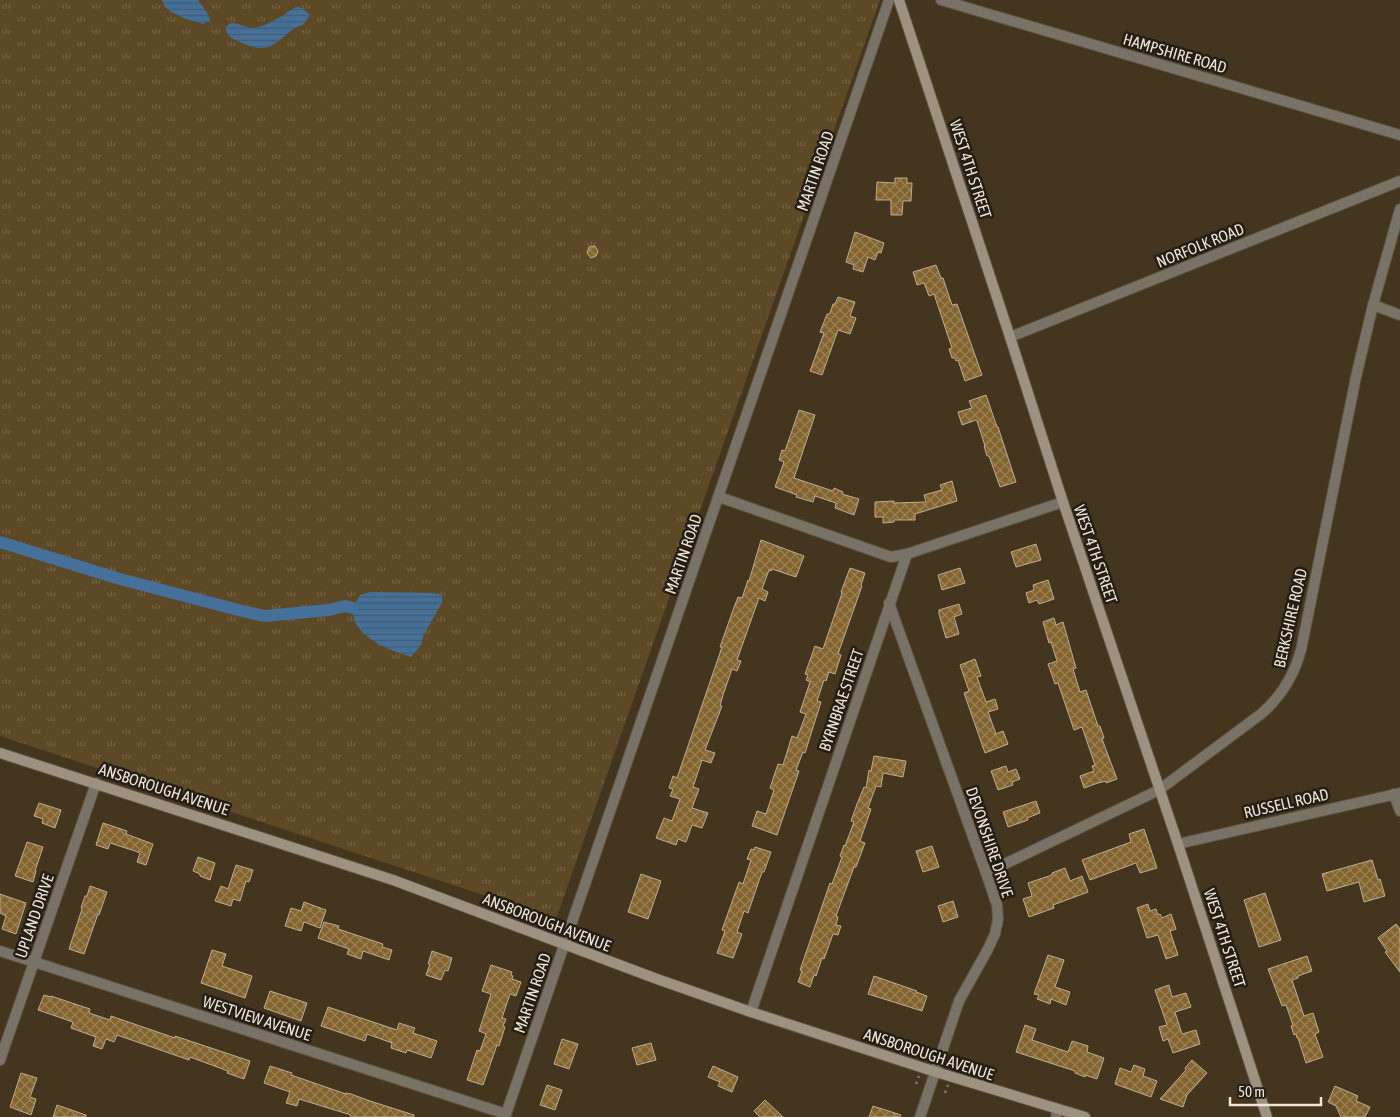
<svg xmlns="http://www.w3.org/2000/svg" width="1400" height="1117" font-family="'Asap Condensed',sans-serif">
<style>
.grass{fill:url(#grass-tufts)}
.water{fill:url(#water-rules)}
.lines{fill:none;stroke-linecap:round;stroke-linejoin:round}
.canal{stroke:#457099;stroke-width:12}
.building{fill:url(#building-cross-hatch);stroke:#bdac92}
.minor-casing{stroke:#5e513c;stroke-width:12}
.secondary-casing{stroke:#5e513c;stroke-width:12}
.path{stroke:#847864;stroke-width:2.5;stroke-dasharray:2.5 4;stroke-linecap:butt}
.minor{stroke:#797267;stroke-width:10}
.secondary{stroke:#9d9281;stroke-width:10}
.labels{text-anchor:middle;stroke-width:5;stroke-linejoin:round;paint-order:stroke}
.street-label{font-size:16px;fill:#eee5d8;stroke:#241e14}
</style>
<defs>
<pattern id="grass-tufts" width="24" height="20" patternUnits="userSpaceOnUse" patternTransform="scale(1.25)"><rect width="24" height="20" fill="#5d4926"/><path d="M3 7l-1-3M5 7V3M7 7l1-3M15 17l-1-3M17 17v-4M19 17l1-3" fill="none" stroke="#756345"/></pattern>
<pattern id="water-rules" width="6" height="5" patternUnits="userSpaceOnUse" patternTransform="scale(1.25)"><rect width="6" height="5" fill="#457099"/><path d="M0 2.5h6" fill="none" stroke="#465a6d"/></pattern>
<pattern id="building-cross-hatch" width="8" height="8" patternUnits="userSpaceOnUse" patternTransform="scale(1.25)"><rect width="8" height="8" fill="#83642f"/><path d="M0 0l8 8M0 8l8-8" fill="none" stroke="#9b8156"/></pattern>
</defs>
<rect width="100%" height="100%" fill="#43351e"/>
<path class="grass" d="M0,0H880L556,919L0,736Z"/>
<g class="water">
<path d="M162,0H198L208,14L210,21L203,24L186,19L171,12L165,7Z"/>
<path d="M296,7L302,8L310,15L303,25C296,26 292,30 287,34C267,52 261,51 237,41C231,38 225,34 226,27L231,23C238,23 245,27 251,28C261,28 273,21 282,16C287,13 289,10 296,7Z"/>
<path d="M370,592L433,593L442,595V603L424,634L421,645L411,657C390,650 352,637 353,610C354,605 358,599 360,595Z"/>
</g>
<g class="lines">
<path class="canal" d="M0,542L120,579L242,611L265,616L329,610L345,606L353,608"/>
</g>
<g class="building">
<path d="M895,178H907V183H912L911,201H903L902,215H891V200H876L877,182L895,183Z"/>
<path d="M855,232L884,243L881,253L878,252L875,260L868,257L863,272L853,269L854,265L846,262Z"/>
<path d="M595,246L598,251L596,256L591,258L587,253L589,247Z"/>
<path d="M936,265L941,278H943L952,305L957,304L982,375L965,381L958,360L956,361L955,358H952L949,349L952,348L934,294L929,296L924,283L917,285L913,272Z"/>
<path d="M838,297L855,302L850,316L856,318L850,334L838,330L822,375L810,371L824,333L820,332L827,314H829L830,313L833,304H835Z"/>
<path d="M986,395L997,427H998L1016,482L1000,487L989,456H987L984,446H985L977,421L976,420L962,425L958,412L972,408L969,401Z"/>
<path d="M799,410L815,415L794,478L833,491L834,488L843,492L842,494L859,499L854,515L835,508L836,503L815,496L813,502L796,497L797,495L775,487L784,462L779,460L782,450L785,451Z"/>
<path d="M952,481L957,501L915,514V520H894V522L883,523V517H875V502L894,501V503L926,502L924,495L942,490L940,485Z"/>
<path d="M761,540L804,556L796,577L772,569L771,571L769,570L762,589L768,592L765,601L759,598L754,612L737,660L741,661L737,671L732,669L723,695L720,706H722L705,750L715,753L711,763L702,760L693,787L699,789L692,808L708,813L702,828L692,825L686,842L678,839L676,845L656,838L664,818L672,821L680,799L670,796L673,789L669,788L673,776L677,778L722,647H720L733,610L738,597L742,598L748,580L749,581Z"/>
<path d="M1036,544L1041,560L1016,567L1011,552Z"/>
<path d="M850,568L865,573L861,585L862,586L838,654L841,655L835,674L829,672L826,681L824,680L817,701L821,702L805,753L803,752L796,770L799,771L777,835L752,826L757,811L766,814L774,790L770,788L778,764L783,765L792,736L797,738L806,714L800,712L810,682L806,680L808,675L805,674L815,646L823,649L842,593L841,592Z"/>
<path d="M960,568L965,583L942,590L938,575Z"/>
<path d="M1048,580L1054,599L1039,604L1037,600L1029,603L1026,593L1034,590L1033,585Z"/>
<path d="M959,604L962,614L954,617L959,634L946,638L939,614V610Z"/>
<path d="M1054,618L1056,625L1063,622L1076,668L1073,669L1080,692L1086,690L1098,726H1100L1104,738L1102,739L1117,779L1106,783V781L1098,783L1084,788L1080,776L1094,771L1092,766L1095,765L1082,727L1074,730L1058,683L1055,684L1048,664L1057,661L1051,642L1049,643L1043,622Z"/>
<path d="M975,659L981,676L977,677L986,702L995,699L998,709L988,712L996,734L1003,731L1008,744L985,753L964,693L969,691L960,665Z"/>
<path d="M874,756L906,761L903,777L883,773L881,787L876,786L868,808L871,809L860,841L865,843L856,867H854L836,916L838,917L836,925L841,926L838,935L833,934L824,959L822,958L816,976L814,975L810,987L798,982L802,971L800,970L830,883L832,884L842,857L840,856L844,845L845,846L854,822L851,821L857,804L864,787L866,788L869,770L871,771Z"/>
<path d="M1006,766L1008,772L1016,769L1020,779L1012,782L1013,785L998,790L991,771Z"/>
<path d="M1036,801L1040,813L1027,818L1028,820L1008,827L1003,812Z"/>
<path d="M39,803L61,810L55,828L42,823L43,819L34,816Z"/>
<path d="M103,823L127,831L126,834L153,844L146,865L137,862L140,853L135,851L110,843L108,849L96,845Z"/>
<path d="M1144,829L1157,868L1140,873L1136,863L1090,880L1082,860L1131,842L1129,834Z"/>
<path d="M27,842L43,847L35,871H36L33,882L15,876Z"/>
<path d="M932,846L939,867L923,872L916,851Z"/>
<path d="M755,847L771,852L764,872H762L748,913L744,911L737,932L742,934L733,958L717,953L725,931L722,930L739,882L743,884L751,860L747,859L751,849L754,850Z"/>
<path d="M198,857L215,863L210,880L200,876V874L193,871Z"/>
<path d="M1372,860L1378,880L1380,879L1385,896L1364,902L1359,882L1327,891L1322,874Z"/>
<path d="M236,865L253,870L249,882L246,881L240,901L233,899L231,906L215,901L221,886L228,889Z"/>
<path d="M1065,868L1070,881L1082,876L1088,892L1053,905L1054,908L1029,917L1023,899L1032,896L1028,883L1052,875V873Z"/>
<path d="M641,874L661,881L648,919L628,912Z"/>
<path d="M90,886L107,892L99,915L98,914L84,954L69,949L82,909L81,908L85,896H87Z"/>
<path d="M1265,893L1281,940L1259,947L1244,900Z"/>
<path d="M0,894L26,903L16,934L2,929L6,916L0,913Z"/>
<path d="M953,901L958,917L943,922L938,906Z"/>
<path d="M304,902L326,910L320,928L304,922L301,931L285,926L291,908L301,911Z"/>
<path d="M1148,904L1150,911L1156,909L1158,915L1160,914L1162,918L1171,914L1176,929L1170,931L1178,955L1166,959L1158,935L1147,938L1137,908Z"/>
<path d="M324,922L339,926L338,929L383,944L382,947L392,950L389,960L363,951L361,959L347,954L349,949L318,938Z"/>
<path d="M1396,924L1400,929V972L1385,952L1387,951L1378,938Z"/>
<path d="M212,950L226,954L222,966L252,976L245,998L201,983Z"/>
<path d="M432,951L452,958L448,971L445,970L441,980L426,975L430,964H428Z"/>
<path d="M1048,955L1064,960L1055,987L1070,992L1066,1005L1051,999L1050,1004L1037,999L1039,995L1034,994Z"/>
<path d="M1307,956L1312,971L1298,976V978L1292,980L1304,1016L1313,1013L1319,1032L1315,1034L1323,1057L1306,1063L1298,1038H1297L1296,1034L1294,1035L1291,1026L1293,1025L1286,1005L1282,1006L1268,969Z"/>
<path d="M491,965L512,972L511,975L513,976L512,979L521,982L516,996L510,994L502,1018L506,1019L503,1026L505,1027L499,1046L497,1045L483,1085L467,1080L477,1050L480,1051L486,1034L479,1031L491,994L482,991Z"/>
<path d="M874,976L917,991L916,992L927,996L922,1011L868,994Z"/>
<path d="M1169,985L1172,997L1186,993L1191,1007L1175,1012L1182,1034L1196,1030L1200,1044L1173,1053L1168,1039L1163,1041L1159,1027L1167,1025L1155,990Z"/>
<path d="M270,991L307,1003L301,1021L264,1008Z"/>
<path d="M44,995L51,997V996L90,1009L89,1013L110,1020L111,1016L175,1038V1036L250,1061L244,1079L227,1073L228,1071L190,1057L189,1060L117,1035L114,1042L106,1039L102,1049L93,1046L96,1037L71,1028L73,1022L38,1010Z"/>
<path d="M328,1007L397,1030L399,1023L415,1028L413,1033L437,1041L431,1058L407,1050L406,1053L391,1048L392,1043L367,1034L365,1041L321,1026Z"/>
<path d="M1025,1025L1036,1029L1032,1040L1068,1052L1072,1041L1088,1046L1087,1052L1104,1058L1097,1079L1085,1075V1077L1075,1073V1071L1016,1052Z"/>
<path d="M562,1039L578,1044L569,1069L554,1064Z"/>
<path d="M651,1043L656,1060L637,1065L632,1048Z"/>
<path d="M1192,1060L1207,1073L1187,1095L1183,1107L1160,1099L1186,1070L1185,1068Z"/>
<path d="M1134,1065L1145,1069L1143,1076L1157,1081L1151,1097L1115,1084L1120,1068L1131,1072Z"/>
<path d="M270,1066L292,1073L291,1075L346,1094V1093L351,1094L370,1101L414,1115V1117H350L351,1115L299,1099L297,1106L286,1103L290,1092L264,1083Z"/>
<path d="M713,1066L738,1077L732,1092L718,1086L720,1082L708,1077Z"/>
<path d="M21,1073L37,1078L30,1097L36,1099L31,1115L10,1107Z"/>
<path d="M547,1085L562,1090L555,1110L540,1105Z"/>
<path d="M1335,1086L1358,1096L1356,1101L1370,1107L1365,1117H1341L1336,1106L1328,1102Z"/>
<path d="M765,1100L783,1117H760L754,1111Z"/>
<path d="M57,1105L86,1115V1117H53Z"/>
<path d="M873,1106L901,1115L900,1117H869Z"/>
</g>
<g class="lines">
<defs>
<g id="minor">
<path d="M941,0L1400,135"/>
<path d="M1373,305L1400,315"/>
<path d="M1010,337L1400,181"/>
<path d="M719,497L891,557L907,554"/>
<path d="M889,603L986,873L997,905L998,919L995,934L988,949L959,1001L920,1117"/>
<path d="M1394,794L1400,811"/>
<path d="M1178,844L1400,793"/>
<path d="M986,873L1159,790L1261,714C1282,696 1294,676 1301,650L1356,377L1373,305L1400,209"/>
<path d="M0,951L506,1114"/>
<path d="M751,1012L907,554L1063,502"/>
<path d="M0,1060L96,783"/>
<path d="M505,1117L889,0"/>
<path d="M1056,1117L1058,1109"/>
</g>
<g id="secondary">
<path d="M899,0L1010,337L1063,502L1178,844L1267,1117"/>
<path d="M0,753L393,880L657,979L751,1012L936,1072L1085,1117"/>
</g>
</defs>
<use href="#minor" class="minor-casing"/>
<use href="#secondary" class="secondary-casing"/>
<g class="path">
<path d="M916,1084L919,1076"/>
<path d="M945,1093L948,1085"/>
</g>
<use href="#minor" class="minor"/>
<use href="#secondary" class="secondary"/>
</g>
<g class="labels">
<g class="street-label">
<text transform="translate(1175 53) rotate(16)" y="6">HAMPSHIRE ROAD</text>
<text transform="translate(971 169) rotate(72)" y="6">WEST 4TH STREET</text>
<text transform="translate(815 171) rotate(-71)" y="6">MARTIN ROAD</text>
<text transform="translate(1200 245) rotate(-22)" y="6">NORFOLK ROAD</text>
<text transform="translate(683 554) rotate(-71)" y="6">MARTIN ROAD</text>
<text transform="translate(1096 554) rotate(71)" y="6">WEST 4TH STREET</text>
<text transform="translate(1290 618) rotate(-77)" y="6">BERKSHIRE ROAD</text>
<text transform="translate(841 700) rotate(-71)" y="6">BYRNBRAE STREET</text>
<text transform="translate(164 789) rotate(18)" y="6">ANSBOROUGH AVENUE</text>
<text transform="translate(1286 803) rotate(-13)" y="6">RUSSELL ROAD</text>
<text transform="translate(990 842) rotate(71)" y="6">DEVONSHIRE DRIVE</text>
<text transform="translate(34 916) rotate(-71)" y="6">UPLAND DRIVE</text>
<text transform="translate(547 922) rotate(21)" y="6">ANSBOROUGH AVENUE</text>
<text transform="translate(1225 938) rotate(72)" y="6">WEST 4TH STREET</text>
<text transform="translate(532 993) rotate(-71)" y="6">MARTIN ROAD</text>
<text transform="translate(257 1018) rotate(18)" y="6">WESTVIEW AVENUE</text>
<text transform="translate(929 1054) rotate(18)" y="6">ANSBOROUGH AVENUE</text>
</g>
</g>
<path d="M1230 1097v8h91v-8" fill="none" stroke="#eee5d8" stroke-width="2.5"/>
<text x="1238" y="1097" font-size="15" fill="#eee5d8" stroke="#241e14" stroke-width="4" paint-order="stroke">50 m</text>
</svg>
